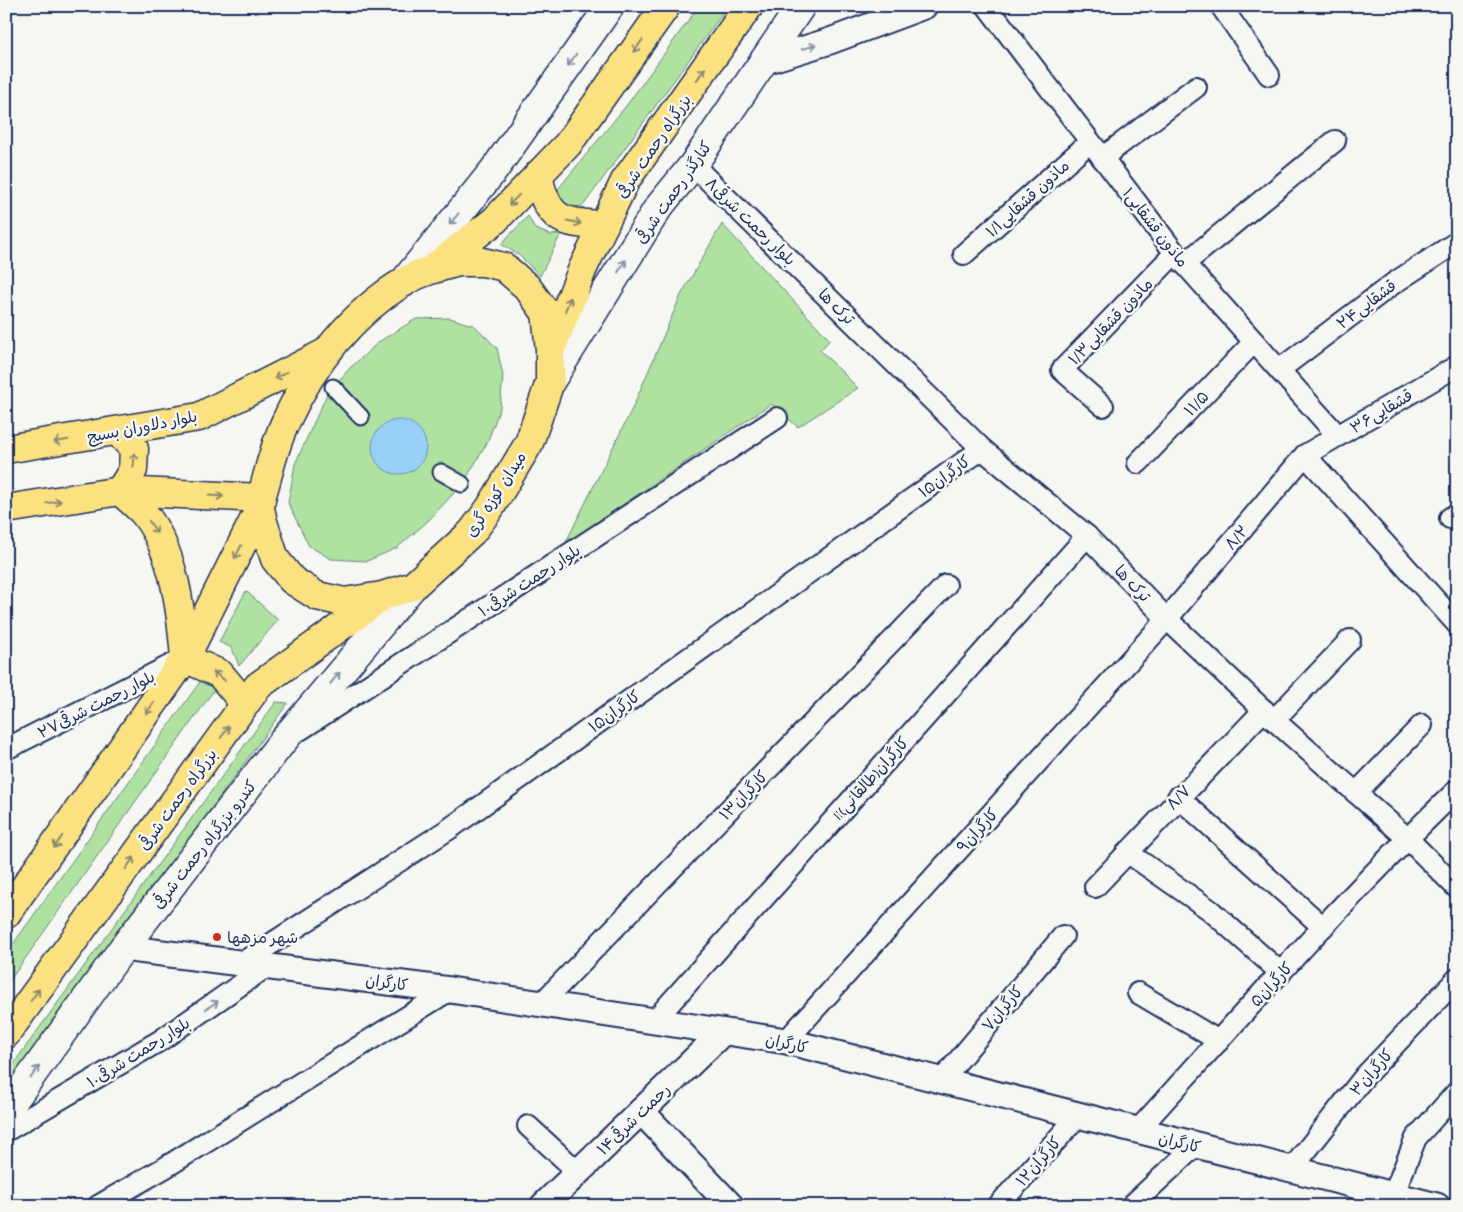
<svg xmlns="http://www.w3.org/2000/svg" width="1463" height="1212" font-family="Dekko,'Playpen Sans Arabic',sans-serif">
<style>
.green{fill:#afe1a1;stroke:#658880}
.water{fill:#98d0f8;stroke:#6690ba}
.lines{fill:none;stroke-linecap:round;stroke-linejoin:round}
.pedestrian-casing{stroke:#1b2f5e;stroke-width:19}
.minor-casing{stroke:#1b2f5e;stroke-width:24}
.tertiary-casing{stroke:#1b2f5e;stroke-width:29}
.secondary-casing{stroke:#1b2f5e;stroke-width:31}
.primary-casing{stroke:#1b2f5e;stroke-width:31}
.trunk-casing{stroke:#1b2f5e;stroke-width:31}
.pedestrian{stroke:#f6f6f2;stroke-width:15}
.minor{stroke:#f6f6f2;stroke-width:20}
.tertiary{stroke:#f6f6f2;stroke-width:25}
.secondary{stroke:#f6f6f2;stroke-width:28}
.primary{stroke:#fbe180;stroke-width:28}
.trunk{stroke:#fbe180;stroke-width:28}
.oneway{stroke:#8b886f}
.oneway2{stroke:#8892a8}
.poi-dot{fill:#c8321e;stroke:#f6f6f2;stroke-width:2}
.labels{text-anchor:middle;stroke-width:5;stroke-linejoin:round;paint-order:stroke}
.street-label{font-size:16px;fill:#1b2f5e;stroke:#f6f6f2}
.poi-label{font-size:16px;fill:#1b2f5e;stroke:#f6f6f2;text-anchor:start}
</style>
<rect width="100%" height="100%" fill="#f6f6f2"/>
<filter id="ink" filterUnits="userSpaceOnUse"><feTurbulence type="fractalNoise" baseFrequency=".02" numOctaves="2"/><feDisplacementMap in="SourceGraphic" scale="10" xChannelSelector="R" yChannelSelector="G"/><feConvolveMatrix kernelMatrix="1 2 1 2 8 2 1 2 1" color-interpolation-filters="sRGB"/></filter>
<g filter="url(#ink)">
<g class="green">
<path d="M699,6H728L583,206L571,207L562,203L558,189L626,106Z"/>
<path d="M528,216L535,229L551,235L561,234L540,276L520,256L501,244Z"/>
<path d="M722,224L830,340L820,350L858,388L798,427L771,404L565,544L633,407L681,295Z"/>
<path d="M450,318L475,326L497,348L503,376L500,408L487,443L464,482L428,521L397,548L367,561L331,559L309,546L288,503L295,464L328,392L350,368L380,341L416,319Z"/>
<path d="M246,591L278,620L239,666L232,648L219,642Z"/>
<path d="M202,679L216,687L6,986V954Z"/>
<path d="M276,702L288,703L6,1091V1074Z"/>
</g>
<circle class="water" cx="399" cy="447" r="27"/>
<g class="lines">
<defs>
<g id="pedestrian">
<path d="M333,387L361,417"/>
<path d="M441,472L462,484"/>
</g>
<g id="minor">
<path d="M987,6L1175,253L1338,436"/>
<path d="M1221,6L1269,75"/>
<path d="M1102,158L1196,87"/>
<path d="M693,165L982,449L1087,536L1167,619L1274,720L1407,838L1457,888"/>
<path d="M964,254L1090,142"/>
<path d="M1184,264L1335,141"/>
<path d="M1279,370L1394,283L1457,242"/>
<path d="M1103,406L1062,370L1175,253"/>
<path d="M1305,455L1457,624"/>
<path d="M1138,463L1254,342"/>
<path d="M1450,518L1457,514"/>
<path d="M1274,720L1350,640"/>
<path d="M300,730L777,418"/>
<path d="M6,749L183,659"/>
<path d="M1356,793L1422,725"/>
<path d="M1178,797L1323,927"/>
<path d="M1127,852L1210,910L1281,973"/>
<path d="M1095,887L1264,710"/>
<path d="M240,964L449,829L982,449"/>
<path d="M1138,993L1219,1041"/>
<path d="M540,1005L946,585"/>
<path d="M654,1021L1087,536"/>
<path d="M786,1041L1167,619L1305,455L1457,366"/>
<path d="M941,1081L1063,936"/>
<path d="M528,1126L578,1172"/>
<path d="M6,1131L161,1040L266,967"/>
<path d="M1137,1131C1242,1015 1345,898 1457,790"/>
<path d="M1291,1170L1365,1076L1457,979"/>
<path d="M1393,1196L1416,1138L1457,1092"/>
<path d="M98,1206L166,1167L450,990"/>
<path d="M998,1206L1078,1116"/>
<path d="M1131,1206L1195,1146"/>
</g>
<g id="tertiary">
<path d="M762,62L830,41L924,6"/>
<path d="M123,948L450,990L786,1041L1437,1206"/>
<path d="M641,1111L731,1206"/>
<path d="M543,1206L723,1032"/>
</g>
<g id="secondary">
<path d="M403,283L494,170L610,6"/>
<path d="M550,382L658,208L693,165L801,6"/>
<path d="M6,1111L123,948L282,742L413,586"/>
</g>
<g id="primary">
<path d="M118,432L134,449L133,470L120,491C128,498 136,505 143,512C175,551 181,610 185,658"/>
<path d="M6,449L199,417L325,353"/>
<path d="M6,509L120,491L261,498"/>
</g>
<g id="trunk">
<path d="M538,175C547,219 561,224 604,225"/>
<path d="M459,262H483L504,267L527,287L546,313L550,350V382L529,443L490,508L472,532L413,586L382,596L344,602L317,596L292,580L275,559L263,522L260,508L261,498C269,473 274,445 286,421C312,365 349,316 402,283C419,272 440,267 459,262Z"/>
<path d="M436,266L494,221L568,144L666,6"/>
<path d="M552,346L583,268L625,181L749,6"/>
<path d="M185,658L220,674L245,704"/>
<path d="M6,914L185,658L260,508"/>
<path d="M6,1034L258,686L379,599"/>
</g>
</defs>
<use href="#pedestrian" class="pedestrian-casing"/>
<use href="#minor" class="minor-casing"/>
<use href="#tertiary" class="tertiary-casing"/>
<use href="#secondary" class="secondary-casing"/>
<use href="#primary" class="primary-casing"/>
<use href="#trunk" class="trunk-casing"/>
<use href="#pedestrian" class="pedestrian"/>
<use href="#minor" class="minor"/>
<use href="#tertiary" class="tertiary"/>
<use href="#secondary" class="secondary"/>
<use href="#primary" class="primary"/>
<use href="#trunk" class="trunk"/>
</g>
<defs><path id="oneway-shaft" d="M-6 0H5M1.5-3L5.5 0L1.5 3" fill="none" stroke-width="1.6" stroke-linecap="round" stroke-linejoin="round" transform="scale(1.25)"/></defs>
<g class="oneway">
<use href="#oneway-shaft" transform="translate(638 46) rotate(125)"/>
<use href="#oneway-shaft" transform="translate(701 74) rotate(-55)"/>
<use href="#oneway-shaft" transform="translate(514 200) rotate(134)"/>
<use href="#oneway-shaft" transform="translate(574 222) rotate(12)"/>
<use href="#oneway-shaft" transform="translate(568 304) rotate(-68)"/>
<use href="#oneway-shaft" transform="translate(281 375) rotate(153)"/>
<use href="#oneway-shaft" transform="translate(61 441) rotate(171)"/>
<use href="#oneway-shaft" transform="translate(134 460) rotate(-86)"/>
<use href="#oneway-shaft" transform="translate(216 496) rotate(3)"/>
<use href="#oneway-shaft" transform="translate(54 502) rotate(-9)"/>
<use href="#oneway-shaft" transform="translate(153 527) rotate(56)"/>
<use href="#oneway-shaft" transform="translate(238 552) rotate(117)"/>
<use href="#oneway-shaft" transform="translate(219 676) rotate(-142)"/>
<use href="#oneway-shaft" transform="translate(150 708) rotate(125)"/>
<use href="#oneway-shaft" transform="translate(225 732) rotate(-54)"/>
<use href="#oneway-shaft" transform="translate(58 842) rotate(125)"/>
<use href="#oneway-shaft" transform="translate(130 863) rotate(-54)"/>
<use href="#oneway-shaft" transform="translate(35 995) rotate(-54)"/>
</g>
<g class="oneway2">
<use href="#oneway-shaft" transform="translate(809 47) rotate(-17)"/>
<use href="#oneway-shaft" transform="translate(572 60) rotate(125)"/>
<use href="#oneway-shaft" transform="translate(454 219) rotate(129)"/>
<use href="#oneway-shaft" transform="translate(622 266) rotate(-58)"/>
<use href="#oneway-shaft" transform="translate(335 678) rotate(-50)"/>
<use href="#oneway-shaft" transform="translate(212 1005) rotate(-34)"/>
<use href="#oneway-shaft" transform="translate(35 1072) rotate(-54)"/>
</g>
</g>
<circle class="poi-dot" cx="217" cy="937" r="5"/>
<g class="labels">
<g class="street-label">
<text transform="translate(653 146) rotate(-56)" y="6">بزرگراه رحمت شرقی</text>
<text transform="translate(673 192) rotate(-55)" y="6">کنارگذر رحمت شرقی</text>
<text transform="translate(1027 198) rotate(-42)" y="6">ماذون قشقایی۱/۱</text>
<text transform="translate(751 221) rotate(44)" y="6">بلوار رحمت شرقی۸</text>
<text transform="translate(1156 227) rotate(52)" y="6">ماذون قشقایی۱</text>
<text transform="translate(1366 304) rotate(-37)" y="6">قشقایی۲۴</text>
<text transform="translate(837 306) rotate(44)" y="6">ترک ها</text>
<text transform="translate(1110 321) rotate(-46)" y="6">ماذون قشقایی۱/۳</text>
<text transform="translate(1196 403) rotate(-46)" y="6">۱۱/۵</text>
<text transform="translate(1381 411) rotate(-31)" y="6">قشقایی۳۶</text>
<text transform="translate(142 426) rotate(-11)" y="6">بلوار دلاوران بسیج</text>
<text transform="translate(944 476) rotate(-36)" y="6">۱۵کارگران</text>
<text transform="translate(495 494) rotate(-57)" y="6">میدان کوزه گری</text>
<text transform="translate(1236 537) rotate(-50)" y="6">۸/۲</text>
<text transform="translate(529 580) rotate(-33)" y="6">۱۰بلوار رحمت شرقی</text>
<text transform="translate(1133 583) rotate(46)" y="6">ترک ها</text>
<text transform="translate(96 704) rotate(-27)" y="6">بلوار رحمت شرقی۲۷</text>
<text transform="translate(614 711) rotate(-36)" y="6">۱۵کارگران</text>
<text transform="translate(870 778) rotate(-48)" y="6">11کارگران(طالقانی)</text>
<text transform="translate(743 795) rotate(-46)" y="6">کارگران۱۳</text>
<text transform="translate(1178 797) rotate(-46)" y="6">۸/۷</text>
<text transform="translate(177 799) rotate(-54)" y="6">بزرگراه رحمت شرقی</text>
<text transform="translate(977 830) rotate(-48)" y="6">کارگران۹</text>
<text transform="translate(204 844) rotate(-52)" y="6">کندرو بزرگراه رحمت شرقی</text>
<text transform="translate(387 982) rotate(7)" y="6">کارگران</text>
<text transform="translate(1271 984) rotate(-47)" y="6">کارگران۵</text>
<text transform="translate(1002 1008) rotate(-50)" y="6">کارگران۷</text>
<text transform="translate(787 1043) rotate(12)" y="6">کارگران</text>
<text transform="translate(138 1052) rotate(-32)" y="6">بلوار رحمت شرقی۱۰</text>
<text transform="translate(1371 1072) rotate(-49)" y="6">کارگران۳</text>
<text transform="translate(633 1119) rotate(-44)" y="6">۱۴رحمت شرقی</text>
<text transform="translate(1180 1142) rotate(14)" y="6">کارگران</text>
<text transform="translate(1038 1161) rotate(-49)" y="6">۱۲کارگران</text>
</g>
<g class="poi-label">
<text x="227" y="943">شهر مزهها</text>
</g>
</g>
<rect width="1463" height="1212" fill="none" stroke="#f6f6f2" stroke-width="25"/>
<rect x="12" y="12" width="1438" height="1187" fill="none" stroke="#1b2f5e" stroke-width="2" filter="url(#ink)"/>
</svg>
